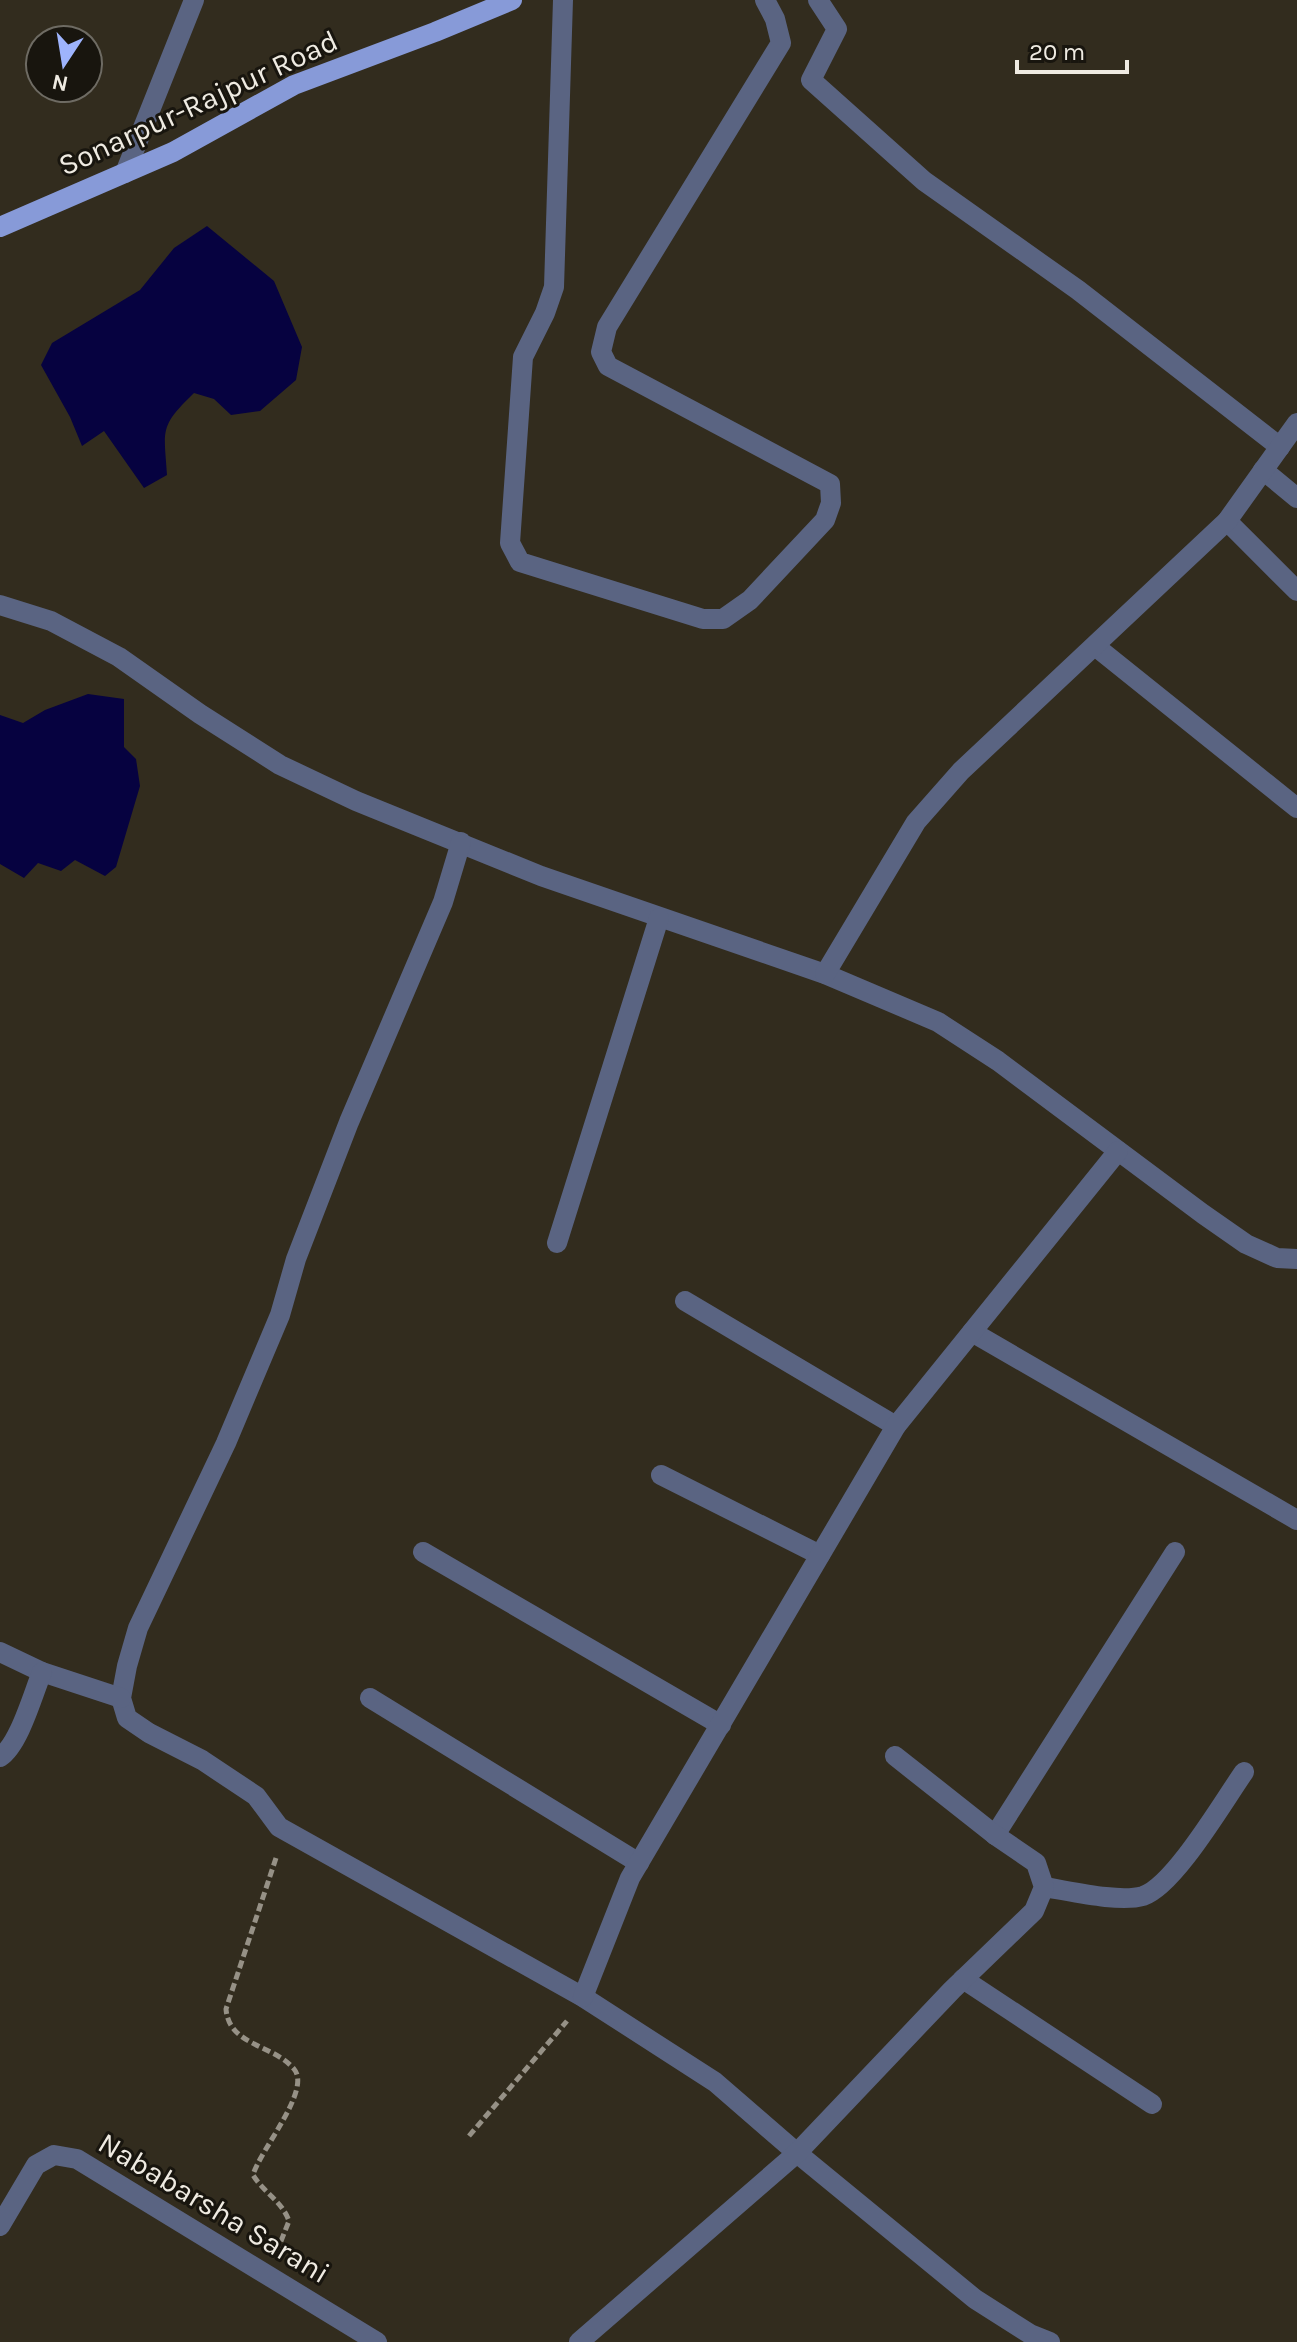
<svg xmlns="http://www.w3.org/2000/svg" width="1297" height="2342" font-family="Karla,sans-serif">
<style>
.water{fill:#060240}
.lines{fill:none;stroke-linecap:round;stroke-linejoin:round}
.path{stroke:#969186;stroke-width:5;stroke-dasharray:8 4;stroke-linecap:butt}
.minor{stroke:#5a6482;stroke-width:20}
.major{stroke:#879ad8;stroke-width:20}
.labels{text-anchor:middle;stroke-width:6;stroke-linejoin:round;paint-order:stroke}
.street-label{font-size:30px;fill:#efebe2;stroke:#18150e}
</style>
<rect width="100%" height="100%" fill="#322c1e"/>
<g class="water">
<path d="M207,226L274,281L302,347L296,380L260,411L231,415L214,399L194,393C159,427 164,429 167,475L144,488L104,431L82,446L70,417L41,365L52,343L140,290L174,248Z"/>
<path d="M88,694L124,699V747L136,759L140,786L116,867L105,876L75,860L61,871L38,863L24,878L0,864V715L23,723L45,710Z"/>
</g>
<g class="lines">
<g class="path">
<path d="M276,1858L226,2009C229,2046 273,2044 294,2069C312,2090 260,2150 253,2175C264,2193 282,2201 289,2221L277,2251"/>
<path d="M469,2136L567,2021"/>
</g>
<g class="minor">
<path d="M563,0L554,287L545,313L523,357L510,543L520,562L703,619H723L750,600L825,520L831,503L830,484L608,366L601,352L607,327L781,43L775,19L765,0"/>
<path d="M818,0L837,29L811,80L924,181L1078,290L1280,447"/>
<path d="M125,173L194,0"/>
<path d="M1263,470L1297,498"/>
<path d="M1227,521L1297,591"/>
<path d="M0,605L51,621L119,657L200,714L280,765L356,801L541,876L825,974L938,1022L998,1061L1203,1214L1246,1244L1277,1258L1297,1259"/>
<path d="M1095,646L1297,808"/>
<path d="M461,842L443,902L349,1122L296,1259L280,1315L226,1443L138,1628L127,1666L121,1698L127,1718L149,1733L202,1760L256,1796L279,1827L583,1997L715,2082L797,2153L975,2299L1030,2334L1050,2342"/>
<path d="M825,974L916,822L961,771L1227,521L1297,423"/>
<path d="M557,1243L659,918"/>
<path d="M685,1301L896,1426"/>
<path d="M972,1332L1297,1520"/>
<path d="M661,1475L820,1555"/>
<path d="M423,1552L721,1725"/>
<path d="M0,1652L42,1672L121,1698"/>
<path d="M370,1698L639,1863"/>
<path d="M0,1757C19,1745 33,1694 42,1672"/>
<path d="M995,1835L1175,1552"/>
<path d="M1044,1887C1070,1891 1119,1903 1143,1896C1174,1886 1223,1802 1244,1772"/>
<path d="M963,1979L1152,2104"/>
<path d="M583,1997L630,1878L896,1426L1118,1151"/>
<path d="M0,2226L36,2165L54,2155L77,2159L377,2342"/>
<path d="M579,2342L797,2153L952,1990L1034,1911L1044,1887L1036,1863L995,1835L895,1756"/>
</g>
<path class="major" d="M0,227L173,152L294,85L435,32L512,0"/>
</g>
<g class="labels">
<g class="street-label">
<text transform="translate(198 103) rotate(-25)" y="10">Sonarpur-Rajpur Road</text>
<text transform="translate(214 2208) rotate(31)" y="10">Nababarsha Sarani</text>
</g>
</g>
<g transform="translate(64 64) rotate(192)"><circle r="38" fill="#18150e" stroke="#6e6b63" stroke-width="2"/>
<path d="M0-6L14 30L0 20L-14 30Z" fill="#9eb4fd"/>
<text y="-12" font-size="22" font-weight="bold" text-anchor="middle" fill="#efebe2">N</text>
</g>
<path d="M1017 60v12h110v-12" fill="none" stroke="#efebe2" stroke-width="4"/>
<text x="1029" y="60" font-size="24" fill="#efebe2" stroke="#18150e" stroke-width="6" paint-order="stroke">20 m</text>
</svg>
